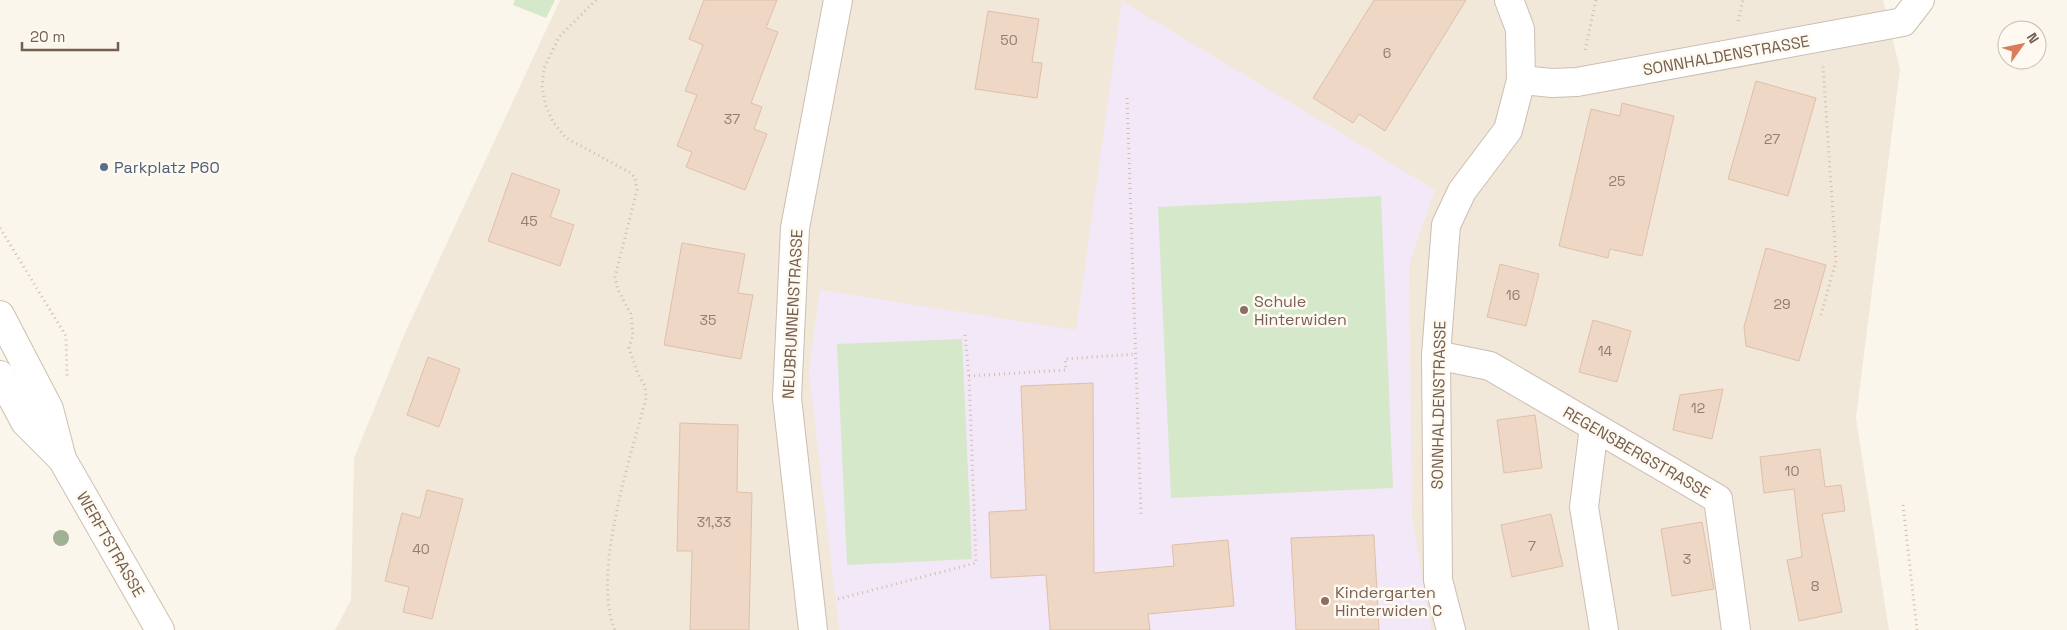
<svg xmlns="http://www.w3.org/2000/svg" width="2067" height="630" font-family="'Space Grotesk',sans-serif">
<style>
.residential{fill:#f2e8da}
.education{fill:#f3e8f8}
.green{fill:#d5e8ca}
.building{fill:#eed7c5;stroke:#dfbfa7}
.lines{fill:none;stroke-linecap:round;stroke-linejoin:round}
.street-casing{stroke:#cdbeb2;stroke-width:30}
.secondary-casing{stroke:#cfbfaf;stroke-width:30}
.path{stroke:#d4bba8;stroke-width:3;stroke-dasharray:1 4;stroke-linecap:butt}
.street{stroke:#fff;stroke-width:28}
.secondary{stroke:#fff;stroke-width:28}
.tree{fill:#9fb192}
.service-dot{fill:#5c6f8a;stroke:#fefaf2;stroke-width:2}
.education-dot{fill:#8d6e63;stroke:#fefaf2;stroke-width:2}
.labels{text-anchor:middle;stroke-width:5;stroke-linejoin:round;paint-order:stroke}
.number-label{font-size:14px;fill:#937d6d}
.street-label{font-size:16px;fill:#755f50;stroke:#fefaf2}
.service-label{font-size:16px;fill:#4e5e75;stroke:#fefaf2;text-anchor:start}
.education-label{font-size:16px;fill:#785e54;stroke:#fefaf2;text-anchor:start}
</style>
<rect width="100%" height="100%" fill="#fbf6eb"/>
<path class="residential" d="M560,0H1883L1900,69L1856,418L1889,630H335L351,600L354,458L405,333Z"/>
<path class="education" d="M1122,1L1435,190L1409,264L1412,518L1431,630H839L809,371L820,290L1076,330Z"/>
<g class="green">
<path d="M515,0H555L546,18L513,5Z"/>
<path d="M1381,196L1393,488L1171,498L1158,207Z"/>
<path d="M962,339L972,559L847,565L837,344Z"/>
</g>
<g class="building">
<path d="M704,0H777L766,28L778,32L751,103L762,107L754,129L767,134L745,190L686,167L692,152L677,146L697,95L685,91L703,45L689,39Z"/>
<path d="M1374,0H1466L1385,131L1359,114L1353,123L1313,98Z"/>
<path d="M988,11L1039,19L1032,62L1042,63L1037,98L975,89Z"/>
<path d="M1756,81L1816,98L1788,196L1728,179Z"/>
<path d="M1622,103L1674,116L1642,256L1610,249L1608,258L1559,246L1591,109L1620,116Z"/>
<path d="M512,173L560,190L550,217L574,225L560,266L488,241Z"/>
<path d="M682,243L745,254L738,293L753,295L741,359L664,345Z"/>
<path d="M1766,248L1826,265L1799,361L1746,346L1744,327Z"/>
<path d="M1500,264L1539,274L1526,326L1487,317Z"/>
<path d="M1593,320L1631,331L1617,382L1579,372Z"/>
<path d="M428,357L460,369L439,427L407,415Z"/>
<path d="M1093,383L1094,573L1174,566L1172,545L1228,540L1234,606L1148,614L1150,630H1050L1046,575L991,578L989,512L1026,510L1021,386Z"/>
<path d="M1723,389L1712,439L1673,430L1680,395Z"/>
<path d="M1535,415L1542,468L1504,473L1497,420Z"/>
<path d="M680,423L738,425L737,492L752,493L749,630H690L692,551H677Z"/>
<path d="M1820,449L1825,487L1841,485L1845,511L1822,514L1842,612L1799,621L1787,560L1802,557L1794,489L1764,493L1760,457Z"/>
<path d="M427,490L463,499L432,619L403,612L409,587L385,581L402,513L420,518Z"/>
<path d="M1551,514L1563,566L1512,577L1501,525Z"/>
<path d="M1702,522L1714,589L1672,596L1661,529Z"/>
<path d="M1374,535L1379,630H1296L1291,538Z"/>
</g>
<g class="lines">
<defs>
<g id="street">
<path d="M1521,80L1552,83L1577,82L1903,22L1920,0"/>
<path d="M1436,355L1490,366L1718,499L1736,630"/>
<path d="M1594,427L1584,507L1604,630"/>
<path d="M813,630L787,398L795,228L838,0"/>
<path d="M1451,630L1438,580L1436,355L1446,225L1462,191L1508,130L1521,80L1520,29L1509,0"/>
</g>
<g id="secondary">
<path d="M0,315L49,409L62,459L160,630"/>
<path d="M0,375L25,422L61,458"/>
</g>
</defs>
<use href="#street" class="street-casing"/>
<use href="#secondary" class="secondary-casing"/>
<g class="path">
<path d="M596,0L559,37L544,68L542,88L546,106L553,122L566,138L631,173L635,178L637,190L615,277L618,290L631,314L633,334L629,348L638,374L645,386L646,398C631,456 591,575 615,630"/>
<path d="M1738,21L1743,0"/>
<path d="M1585,50L1596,0"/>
<path d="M1127,98L1141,515"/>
<path d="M0,228L66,336L67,377"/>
<path d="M1821,315L1836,261L1823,66"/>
<path d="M969,376L1066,370L1065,359L1136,354"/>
<path d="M1903,505L1917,630"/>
<path d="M838,599L976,563L969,376L965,334"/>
</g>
<use href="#street" class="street"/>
<use href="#secondary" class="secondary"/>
</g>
<circle class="tree" cx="61" cy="538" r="8"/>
<circle class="service-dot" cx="104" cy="167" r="5"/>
<g class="education-dot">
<circle cx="1244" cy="310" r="5"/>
<circle cx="1325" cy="601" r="5"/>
</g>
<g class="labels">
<g class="number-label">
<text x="1009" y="45">50</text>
<text x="1387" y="58">6</text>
<text x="732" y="124">37</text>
<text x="1772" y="144">27</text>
<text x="1617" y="186">25</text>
<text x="529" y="226">45</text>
<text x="1513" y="300">16</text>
<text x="1782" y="309">29</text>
<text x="708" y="325">35</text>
<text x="1605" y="356">14</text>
<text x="1698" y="413">12</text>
<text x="1792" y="476">10</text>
<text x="714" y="527">31,33</text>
<text x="1532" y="551">7</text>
<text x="421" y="554">40</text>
<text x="1687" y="564">3</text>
<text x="1815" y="591">8</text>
</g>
<g class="street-label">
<text transform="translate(1726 55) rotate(-10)" y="6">SONNHALDENSTRASSE</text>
<text transform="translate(792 314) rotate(-87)" y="6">NEUBRUNNENSTRASSE</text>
<text transform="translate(1438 405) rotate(-89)" y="6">SONNHALDENSTRASSE</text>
<text transform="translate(1637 452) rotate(30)" y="6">REGENSBERGSTRASSE</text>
<text transform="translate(111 544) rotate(60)" y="6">WERFTSTRASSE</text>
</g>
<g class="service-label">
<text x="114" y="173">Parkplatz P60</text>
</g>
<g class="education-label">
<text x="1254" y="307">Schule<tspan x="1254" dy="18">Hinterwiden</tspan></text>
<text x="1335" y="598">Kindergarten<tspan x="1335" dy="18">Hinterwiden C</tspan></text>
</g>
</g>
<g transform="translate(2022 45) rotate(57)"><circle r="24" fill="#fefaf2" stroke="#c7bcb1"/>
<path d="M0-4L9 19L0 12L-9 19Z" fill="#d97d5c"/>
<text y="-8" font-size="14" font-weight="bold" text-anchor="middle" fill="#755f50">N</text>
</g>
<path d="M22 42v8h96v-8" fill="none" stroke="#755f50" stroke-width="2.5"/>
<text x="30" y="42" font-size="15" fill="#755f50" stroke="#fefaf2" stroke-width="4" paint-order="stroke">20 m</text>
</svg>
